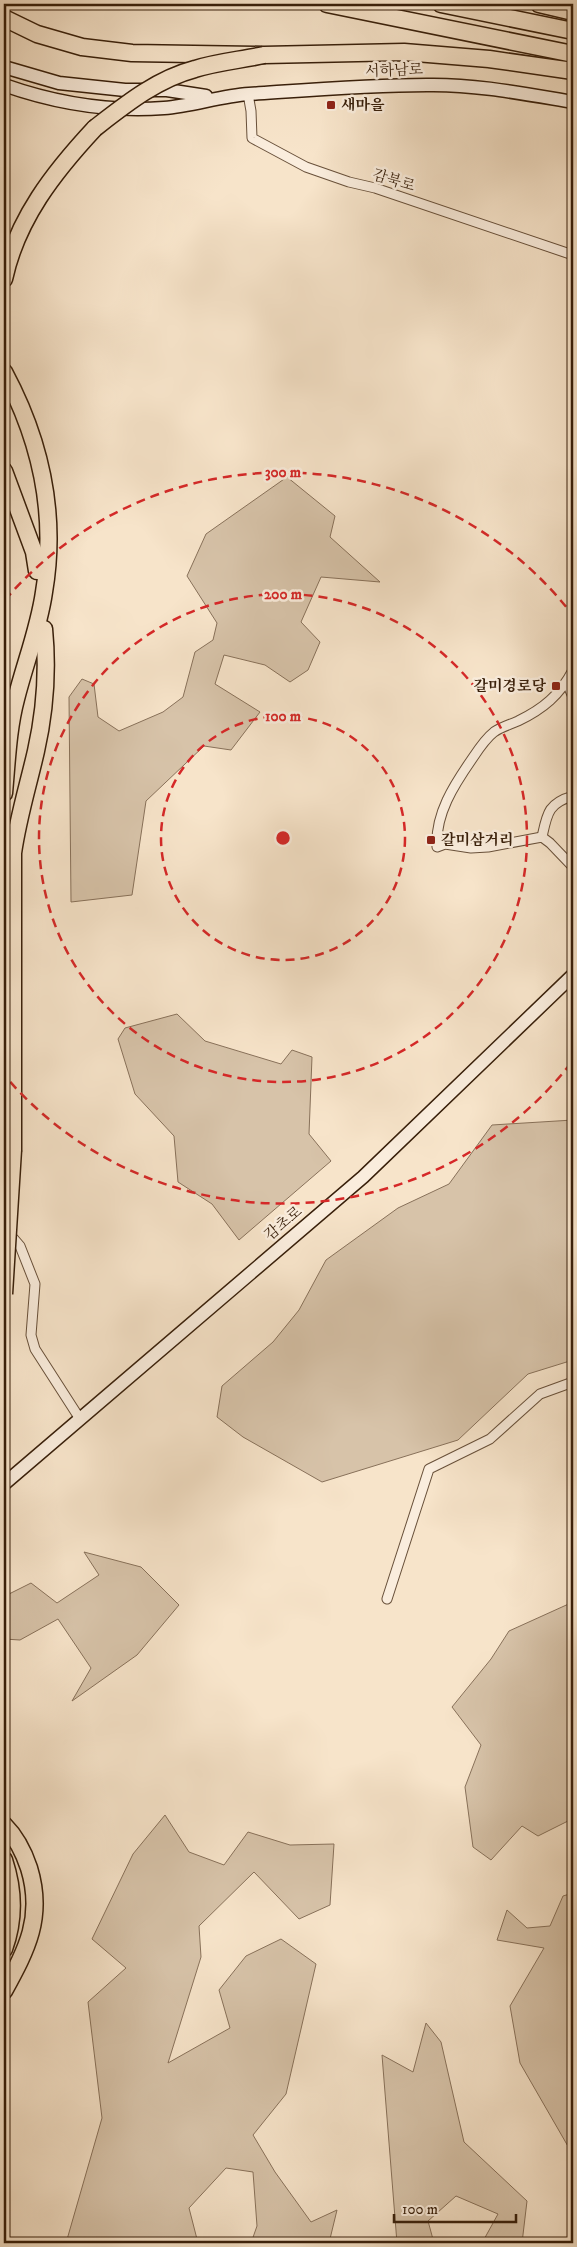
<svg xmlns="http://www.w3.org/2000/svg" width="577" height="2247" font-family="'IM FELL DW Pica','Noto Serif KR',serif">
<style>
.green{fill:#d7c3a9;stroke:#88715a}
.lines{fill:none;stroke-linecap:round;stroke-linejoin:round}
.street-casing{stroke:#68503a;stroke-width:11}
.secondary-casing{stroke:#381f0a;stroke-width:15}
.highway-casing{stroke:#381f0a;stroke-width:19}
.street{stroke:#faeddd;stroke-width:9}
.secondary{stroke:#faeddd;stroke-width:12}
.highway{stroke:#f7e4ca;stroke-width:16}
.highway-bridge-casing{stroke:#381f0a;stroke-width:19;stroke-linecap:butt}
.highway-bridge{stroke:#f7e4ca;stroke-width:16}
.ring{fill:none;stroke:#d62828;stroke-width:2.5;stroke-dasharray:9 6}
.poi-dot{fill:#8f2418;stroke:#faeddd;stroke-width:2}
.labels{text-anchor:middle;stroke-width:5;stroke-linejoin:round;paint-order:stroke}
.street-label{font-size:15px;fill:#381f0a;stroke:#faeddd}
.poi-label{font-size:15px;font-weight:bold;fill:#381f0a;stroke:#faeddd;text-anchor:start}
.centre{fill:#d62828;stroke:#faeddd;stroke-width:2.5}
.ring-label{font-size:15px;text-anchor:middle;font-weight:bold;fill:#d62828;stroke:#faeddd;stroke-width:5;stroke-linejoin:round;paint-order:stroke}
</style>
<rect width="100%" height="100%" fill="#f7e4ca"/>
<filter id="stains"><feTurbulence type="fractalNoise" baseFrequency=".004" numOctaves="4"/><feColorMatrix values="0 0 0 0 .2 0 0 0 0 .09 0 0 0 0 .02 0 0 0 .5 -.17"/></filter>
<radialGradient id="worn" r=".72"><stop offset=".6" stop-color="#630" stop-opacity="0"/><stop offset="1" stop-color="#630" stop-opacity=".3"/></radialGradient>
<g class="green">
<path d="M287,477L335,516L330,537L380,582L321,577L301,622L320,642L308,670L290,682L265,665L224,655L215,684L260,712L231,750L204,746L146,801L132,895L71,902L69,697L82,679L94,684L98,717L119,731L163,712L183,697L195,652L213,640L217,623L187,576L206,534Z"/>
<path d="M177,1014L205,1041L281,1064L292,1050L312,1057L309,1134L331,1161L239,1240L212,1204L178,1182L174,1136L135,1094L118,1039L125,1028Z"/>
<path d="M573,1120V1360L528,1374L458,1440L322,1482L243,1437L217,1417L222,1386L273,1342L299,1310L326,1260L398,1208L449,1184L492,1125Z"/>
<path d="M84,1552L141,1567L179,1605L137,1655L72,1701L91,1668L58,1619L20,1640L4,1639V1599L5,1596L31,1583L57,1603L99,1575Z"/>
<path d="M573,1602V1815L572,1819L538,1836L522,1826L491,1860L473,1847L465,1787L481,1745L452,1707L491,1659L509,1631Z"/>
<path d="M165,1815L189,1852L224,1865L248,1832L290,1845L334,1844L330,1905L299,1919L254,1872L199,1926L201,1957L168,2063L230,2028L219,1990L246,1956L281,1939L316,1964L286,2094L253,2135L275,2172L311,2222L337,2210L329,2243H251L257,2226L253,2172L226,2168L189,2208L198,2243H66L102,2118L88,2002L126,1968L92,1939L133,1854Z"/>
<path d="M573,1893V2155L520,2063L510,2006L544,1948L497,1940L507,1910L527,1928L550,1926L563,1896Z"/>
<path d="M426,2023L441,2042L464,2142L527,2201L522,2243H482L498,2214L456,2196L428,2221L434,2243H397L382,2055L413,2072Z"/>
</g>
<g class="lines">
<defs>
<g id="street">
<path d="M248,94L251,111L252,138L306,167L349,182L375,188L573,255"/>
<path d="M573,670C560,695 543,709 518,721C509,725 501,727 494,732C485,739 478,750 472,759C454,785 435,814 437,847L445,844L471,848L488,847L542,837L550,843L573,867"/>
<path d="M567,683L573,697"/>
<path d="M542,837C547,814 548,803 573,796"/>
<path d="M6,1236L14,1239L20,1246L35,1284L31,1335L35,1349L80,1419"/>
<path d="M387,1599L429,1469L490,1439L540,1394L573,1382"/>
</g>
<g id="secondary">
<path d="M4,67L59,83L125,90H167L206,96"/>
<path d="M4,85C55,103 109,112 164,108C192,106 220,96 249,94C308,90 368,85 427,85C475,84 525,94 573,102"/>
<path d="M4,1484L363,1177L573,975"/>
</g>
<g id="highway">
<path d="M327,4L573,54"/>
<path d="M441,4L573,31"/>
<path d="M539,4L573,12"/>
<path d="M4,18L37,34L82,47L132,53L264,55L404,52L489,59L573,71"/>
<path d="M4,279C17,219 54,172 95,128"/>
<path d="M4,372C41,441 57,515 44,592C39,628 25,663 16,699C8,729 7,761 4,793"/>
<path d="M4,471L34,552L37,571"/>
<path d="M13,1150V853C18,818 28,786 36,751C45,711 48,670 44,629"/>
<path d="M4,1825C15,1836 24,1853 29,1868C44,1917 27,1949 4,1991"/>
<path d="M4,1860C14,1890 15,1919 4,1949"/>
</g>
</defs>
<use href="#street" class="street-casing"/>
<use href="#secondary" class="secondary-casing"/>
<use href="#highway" class="highway-casing"/>
<use href="#street" class="street"/>
<use href="#secondary" class="secondary"/>
<use href="#highway" class="highway"/>
<defs>
<g id="highway-bridge">
<path d="M95,128C126,104 157,79 195,69C217,62 241,60 264,55"/>
<path d="M4,1294L13,1150"/>
</g>
</defs>
<use href="#highway-bridge" class="highway-bridge-casing"/>
<use href="#highway-bridge" class="highway-bridge"/>
</g>
<g class="ring">
<circle cx="283" cy="838" r="122"/>
<circle cx="283" cy="838" r="244"/>
<path d="M571 1063A366 366 0 0 1 5 1076M5 600A366 366 0 0 1 571 613"/>
</g>
<g class="poi-dot">
<rect x="326" y="100" width="10" height="10" rx="2.5"/>
<rect x="551" y="681" width="10" height="10" rx="2.5"/>
<rect x="426" y="835" width="10" height="10" rx="2.5"/>
</g>
<g class="labels">
<g class="street-label">
<text transform="translate(394 70) rotate(-2)" y="5">서하남로</text>
<text transform="translate(394 180) rotate(17)" y="5">감북로</text>
<text transform="translate(283 1223) rotate(-40)" y="5">감초로</text>
</g>
<g class="poi-label">
<text x="341" y="110">새마을</text>
<text x="546" y="691" text-anchor="end">갈미경로당</text>
<text x="441" y="845">갈미삼거리</text>
</g>
</g>
<circle cx="283" cy="838" r="8" class="centre"/>
<g class="ring-label">
<text x="283" y="477">300 m</text>
<text x="283" y="599">200 m</text>
<text x="283" y="721">100 m</text>
</g>
<rect width="577" height="2247" fill="none" stroke="#f7e4ca" stroke-width="20"/>
<rect x="5" y="5" width="567" height="2237" fill="none" stroke="#381f0a" stroke-width="2.5"/>
<rect x="10" y="10" width="557" height="2227" fill="none" stroke="#381f0a"/>
<path d="M394 2214v8h122v-8" fill="none" stroke="#381f0a" stroke-width="2.5"/>
<text x="402" y="2214" font-size="15" fill="#381f0a" stroke="#faeddd" stroke-width="4" paint-order="stroke">100 m</text>
<rect width="100%" height="100%" filter="url(#stains)"/>
<rect width="100%" height="100%" fill="url(#worn)"/>
</svg>
